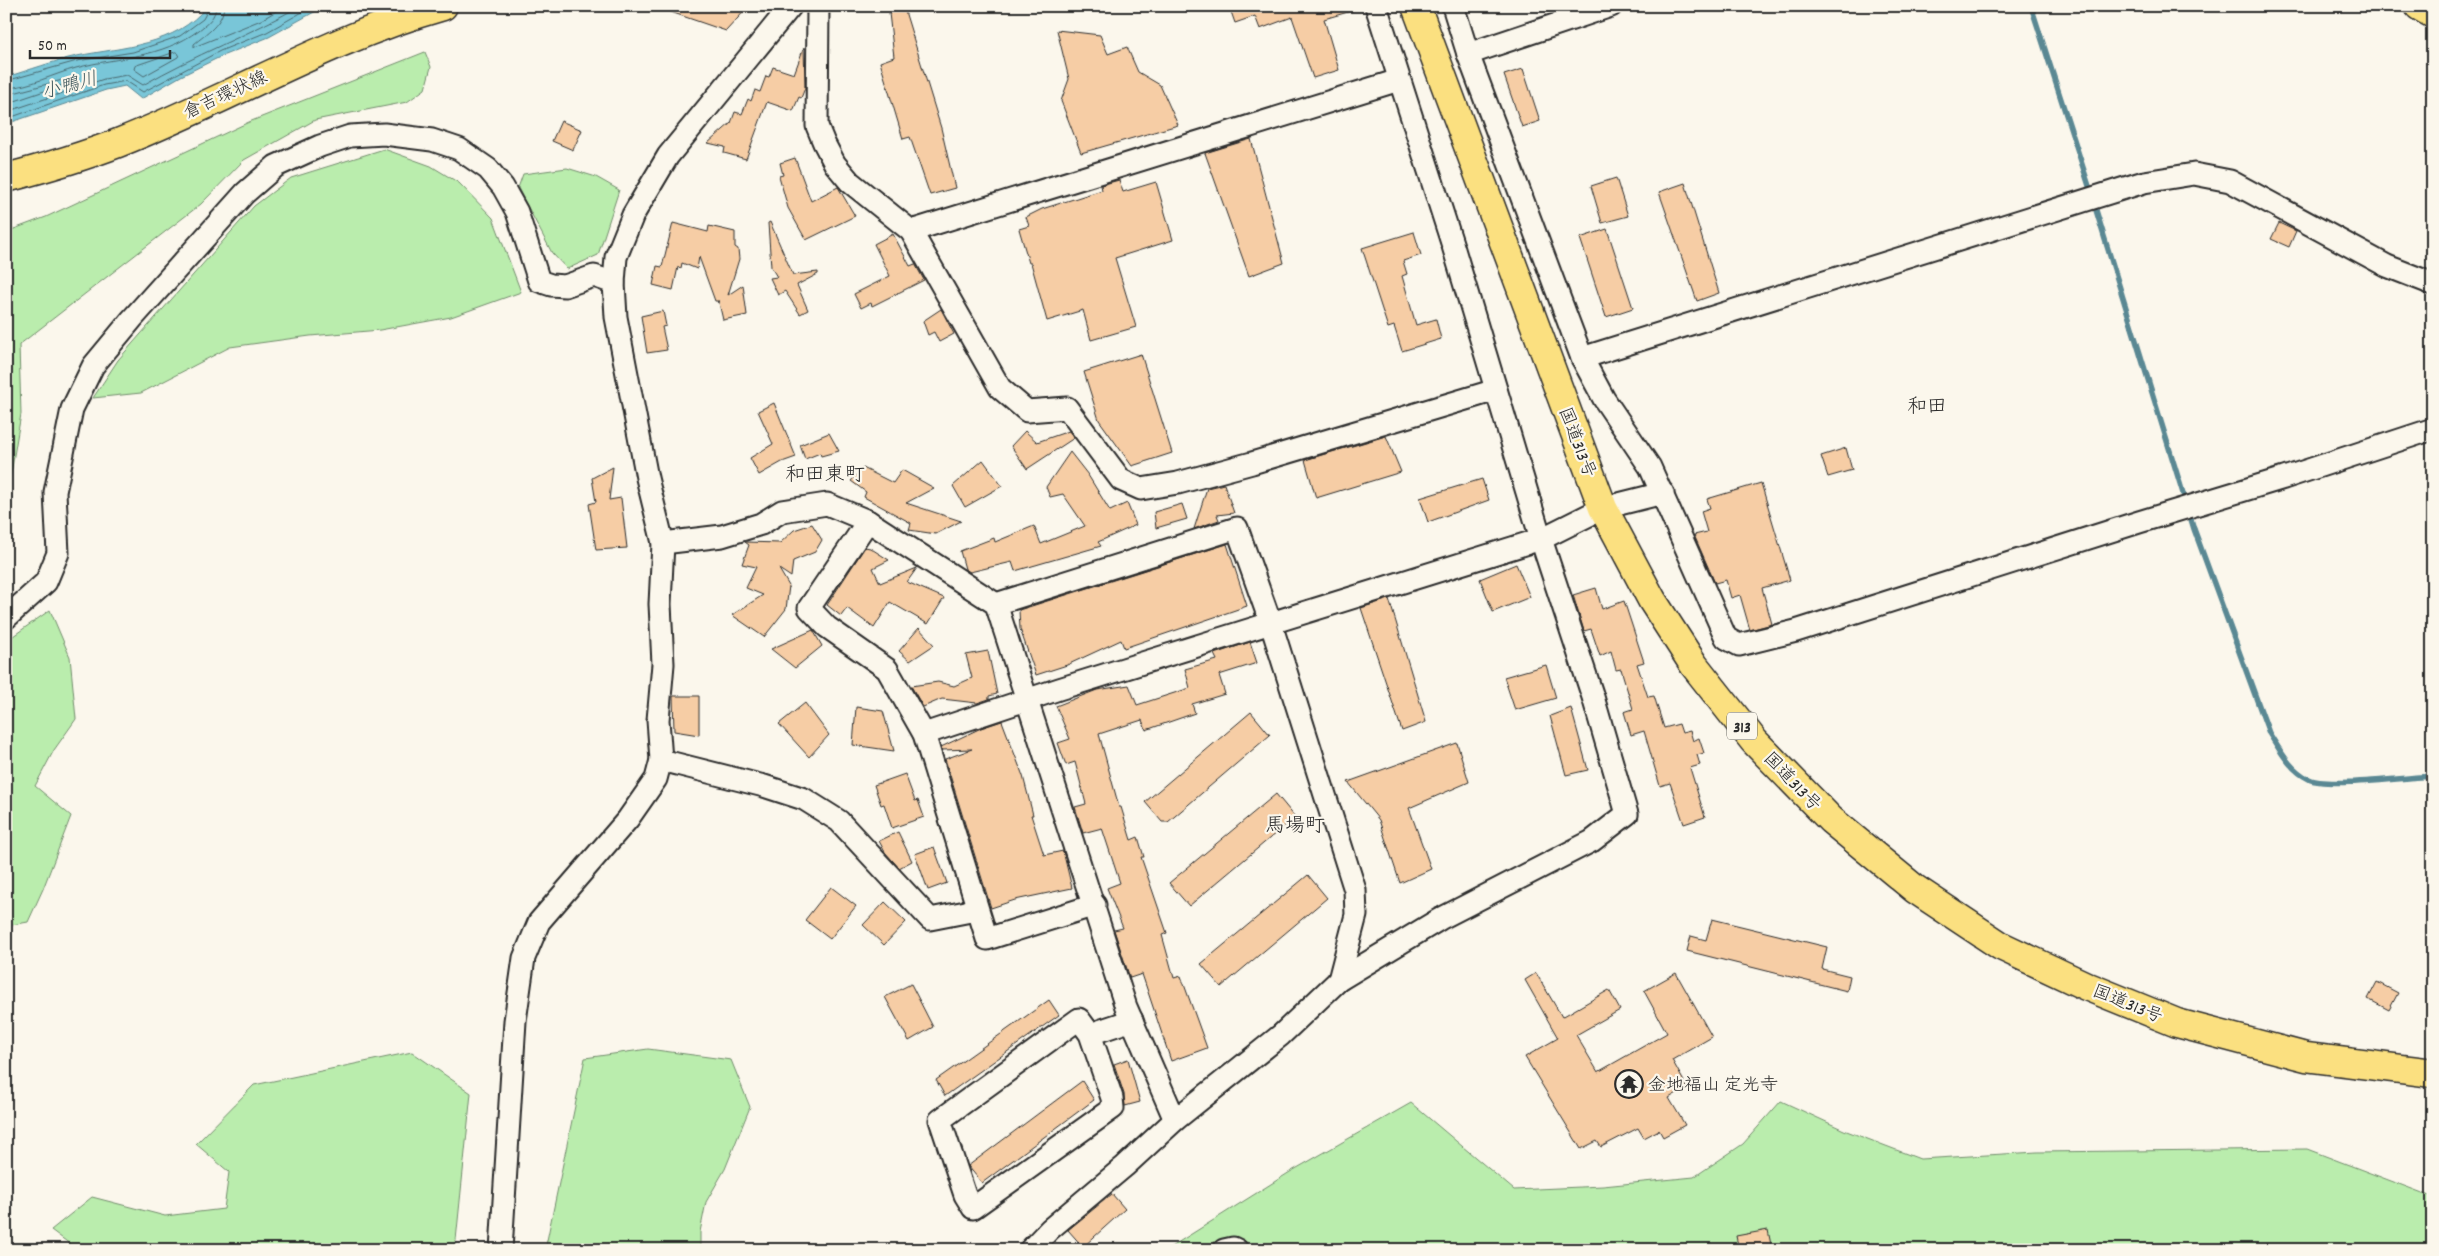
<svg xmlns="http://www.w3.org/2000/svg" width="2439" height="1256" font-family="Dekko,'Klee One',sans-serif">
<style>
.green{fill:#baedad;stroke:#728c6c}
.water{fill:#79c6d8;stroke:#5a8893}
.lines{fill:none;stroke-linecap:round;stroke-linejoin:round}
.shore{stroke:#4a6970;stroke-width:1}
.stream{stroke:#5a8893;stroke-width:5.5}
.building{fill:#f6cda5;stroke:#2b2b2b}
.minor-casing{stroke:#2b2b2b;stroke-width:25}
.major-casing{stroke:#2b2b2b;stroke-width:31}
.highway-casing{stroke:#2b2b2b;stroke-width:31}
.minor{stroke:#fbf7ec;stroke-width:21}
.major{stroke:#fbe080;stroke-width:28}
.highway{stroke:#fbe080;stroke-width:28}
.labels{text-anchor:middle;stroke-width:4.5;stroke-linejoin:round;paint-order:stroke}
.shield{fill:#fbf7ec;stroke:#696865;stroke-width:1}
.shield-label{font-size:16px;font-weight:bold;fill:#2b2b2b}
.street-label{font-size:18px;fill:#2b2b2b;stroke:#fbf7ec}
.poi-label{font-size:18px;fill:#2b2b2b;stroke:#fbf7ec;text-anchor:start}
.water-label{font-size:19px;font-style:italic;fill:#425a5f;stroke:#fbf7ec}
.quarter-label{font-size:20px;fill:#2b2b2b;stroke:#fbf7ec}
</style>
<rect width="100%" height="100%" fill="#fbf7ec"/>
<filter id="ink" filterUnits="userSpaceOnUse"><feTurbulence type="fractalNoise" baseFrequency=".02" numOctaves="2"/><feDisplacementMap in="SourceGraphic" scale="10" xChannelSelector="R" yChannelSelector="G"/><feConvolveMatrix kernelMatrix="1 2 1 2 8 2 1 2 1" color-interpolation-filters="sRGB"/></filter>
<g filter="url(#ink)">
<g class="green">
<path d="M425,52L431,67L425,89L407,102L315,120L244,160L201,204L19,345L21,414L6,503V232L46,217L249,122Z"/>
<path d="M384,149L431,166L459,183L493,218L521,292L451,317L380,330L310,336L230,347L141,393L93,398L118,360L254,206L291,178Z"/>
<path d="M567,168L596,177L619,190L598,255L567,269L552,253L518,188L523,174Z"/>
<path d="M50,610L70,657L76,719L54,750L35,786L71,816L43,889L28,922L6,926V641Z"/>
<path d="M648,1049L731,1060L750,1107L725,1169L706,1202L700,1232V1250H545L585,1058Z"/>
<path d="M412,1052L471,1093L455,1250H78L51,1230L92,1197L165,1216L224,1209L229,1172L196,1144L254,1085Z"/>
<path d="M1781,1101L1844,1130L1920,1159L2037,1152L2307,1149L2433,1197V1250H1166L1290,1172L1411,1103L1514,1190L1603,1186L1694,1177L1743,1144Z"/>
</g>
<path class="water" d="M207,6H325L269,37L222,56L181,76L141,99L125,86L106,90L6,124V77C30,70 53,61 77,56C122,47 176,46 207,6Z"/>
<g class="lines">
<g class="shore">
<path d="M224,6C223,24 206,34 194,44V47L261,20L285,6"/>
<path d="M176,52L179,54L178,57L144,76L134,69L135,66Z"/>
<path d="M6,81L77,61L133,52L180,36L203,19L210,6"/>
<path d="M6,88C29,87 54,74 76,68C120,56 160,59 199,30C207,24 216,17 216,6"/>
<path d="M6,95L70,78L73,79L71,82L6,104"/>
<path d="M6,112L104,79L127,75L143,85C194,55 249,35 300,6"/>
<path d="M6,119L104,85L126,81L143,92L220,51L267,32L313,6"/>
</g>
<g class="stream">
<path d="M2031,6L2089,186"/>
<path d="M2095,207L2194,529L2269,733C2280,750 2290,770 2309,779C2326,788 2409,777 2433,776"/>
</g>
</g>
<g class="building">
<path d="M662,6H749L726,31L662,9Z"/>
<path d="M1229,6H1354L1355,10L1324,19L1339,70L1313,78L1292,17L1260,29L1255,16L1235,23Z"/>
<path d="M904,8L941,128L955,188L930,195L910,137L903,139L880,62L894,57L889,13Z"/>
<path d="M1057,30L1100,35L1108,54L1127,47L1138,72L1160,85L1178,125L1081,153L1061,101L1069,79Z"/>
<path d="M804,47L805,88L801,98L799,97L793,111L767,102L746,159L724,153L725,147L708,143L731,123L735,112L742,114L748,99L751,101L755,90L760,92L766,76L769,77L773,67L794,74Z"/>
<path d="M1523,69L1540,121L1522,127L1504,75Z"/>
<path d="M561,121L582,130L573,150L552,141Z"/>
<path d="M1251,139L1284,263L1249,276L1205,153Z"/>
<path d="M795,158L811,201L838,187L855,216L806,240L788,208L779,176L783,175L780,163Z"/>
<path d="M1616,178L1628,216L1602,223L1591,186Z"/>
<path d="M1119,180L1123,192L1156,182L1173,240L1115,258L1136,327L1091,340L1083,310L1047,321L1031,263H1029L1019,229L1029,226L1026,217L1042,209L1102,190L1101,185Z"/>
<path d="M1685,183L1719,293L1697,301L1659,192Z"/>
<path d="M770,222L793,275L818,272V274L797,285L808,310L800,314L785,291L778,295L770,278L777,277L771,267L768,223Z"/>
<path d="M673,223L708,232L709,226L735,232V247L738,249L739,259L728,295L743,285L747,315L723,320L719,303L717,302L719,301H715L699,257L697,269L682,263L681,268L678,267L673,290L653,285L657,266L662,267Z"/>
<path d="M2279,223L2296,231L2289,247L2271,239Z"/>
<path d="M1607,229L1633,308L1606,317L1580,238Z"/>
<path d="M1414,232L1421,255L1403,261L1407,274L1402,276L1416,325L1436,319L1441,339L1402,351L1394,326L1388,328L1362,248Z"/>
<path d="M893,234L910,266L915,264L924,280L872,306L871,303L861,308L854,294L890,276L874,244Z"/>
<path d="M941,309L954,334L939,342L934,332L928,335L923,321Z"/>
<path d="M663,311L666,326L662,327L667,350L647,353L641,316Z"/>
<path d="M1141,354L1172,453L1132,466L1099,420L1084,372Z"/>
<path d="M774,403L796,457L782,462L759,475L750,458L773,444L758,411Z"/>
<path d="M1025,431L1037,442L1069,431L1074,438L1027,469L1011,446Z"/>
<path d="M829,433L839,451L821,456L820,453L805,459L800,445Z"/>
<path d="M1386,436L1401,472L1316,498L1305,460Z"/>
<path d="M1846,448L1852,470L1828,477L1821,456Z"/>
<path d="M1070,452L1088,475L1110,511L1127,503L1136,525L1098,542L1101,546L1015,571L1012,562L970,572L965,569L960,551L994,538L995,542L1034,526L1041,544L1085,526L1063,494L1050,497L1046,487Z"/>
<path d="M983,460L1002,486L965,507L953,486Z"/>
<path d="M613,467L609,500L621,498L627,548L596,550L589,504L596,502L592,478Z"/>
<path d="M863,468L893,483L902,470L934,488L906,503L961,521L936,534L909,530L911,523L864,497L866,492L851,481Z"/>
<path d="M1482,479L1489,500L1428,522L1420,498Z"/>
<path d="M1761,483L1790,580L1762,588L1772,624L1750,630L1740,595L1731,598L1726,580L1715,583L1694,535L1707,532L1701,511L1710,508L1707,499Z"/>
<path d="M1224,484L1234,513L1217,515L1219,520L1194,529L1207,488Z"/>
<path d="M1182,504L1187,519L1156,528L1154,512Z"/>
<path d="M812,524L822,540L815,552L793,561L791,577L779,569L789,586L786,609L764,637L732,615L763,595L746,588L756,567L742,564L749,545L745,542L780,543L794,530Z"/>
<path d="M1227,544L1247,606L1124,648L1121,640L1067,665L1036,675L1020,629L1019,610Z"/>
<path d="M865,547L870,548L889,560L873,568L880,583L917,568L907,582L944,598L928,624L890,602L874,628L847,608L841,616L827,605Z"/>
<path d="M1516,564L1530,597L1493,612L1480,579Z"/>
<path d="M1596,588L1602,609L1624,601L1644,662L1637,664L1648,697L1654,696L1664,728L1679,724L1682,733L1690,731L1693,741L1699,738L1704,753L1697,755L1700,765L1690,768L1705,817L1684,824L1670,783L1660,786L1644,731L1631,735L1624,712L1633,709L1621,669L1616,670L1611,651L1600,656L1591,629L1584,631L1573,595Z"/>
<path d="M1389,599L1426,722L1402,731L1361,608Z"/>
<path d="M919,628L934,645L910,661L899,651Z"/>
<path d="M813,630L822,646L795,668L771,649Z"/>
<path d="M1250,642L1257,663L1219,675L1225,694L1192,704L1195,713L1146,730L1142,720L1099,734L1119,807H1121L1131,840L1138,837L1144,857H1141L1167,933L1162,935L1174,978L1181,976L1207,1048L1171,1061L1142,974L1130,978L1114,930L1123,928L1107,888L1120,883L1102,828L1083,833L1075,807L1086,804L1075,762L1066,765L1058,743L1070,739L1056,706L1097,690L1129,685L1137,705L1190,688L1185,669L1217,660L1214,654Z"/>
<path d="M988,651L997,694L989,696V699L977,703L942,699L923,707L911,686L938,682L954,686L972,678L966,655Z"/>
<path d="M1546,665L1556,698L1515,710L1504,677Z"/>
<path d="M673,696H699V735L674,731Z"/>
<path d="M805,703L829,735L809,757L779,724Z"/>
<path d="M856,707L883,711L894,751L853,745Z"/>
<path d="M1571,708L1588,770L1566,775L1550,716Z"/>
<path d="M1251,712L1270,735L1168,822H1162L1145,802Z"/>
<path d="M1002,721L1023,776L1033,815H1031L1044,855L1063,851L1072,888L1015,900L991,908L945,759L972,749L942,750L941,747L981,728Z"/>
<path d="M1457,743L1469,782L1409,808L1431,869L1400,883L1379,820L1348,782Z"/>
<path d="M905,774L915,801L918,800L924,817L892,828L884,804L881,805L874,785Z"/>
<path d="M1276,794L1295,817L1189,906L1169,883Z"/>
<path d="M898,832L912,861L899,868L885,852L879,841Z"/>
<path d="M934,847L947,883L928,890L915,854Z"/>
<path d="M1308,875L1327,898L1221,987L1201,964Z"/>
<path d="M831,887L856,906L830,939L805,920Z"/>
<path d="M885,902L906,922L884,945L863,925Z"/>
<path d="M1712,919L1827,947L1822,969L1850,976L1847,991L1687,951L1691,936L1706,940Z"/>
<path d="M1536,973L1562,1017L1609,990L1620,1010L1576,1035L1598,1072L1667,1033L1644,991L1676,973L1712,1037L1672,1060L1687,1087L1669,1098L1685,1125L1663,1137L1659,1130L1644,1138L1638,1128L1601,1147L1597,1141L1581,1149L1525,1057L1558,1038L1525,980Z"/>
<path d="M2377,982L2398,993L2389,1010L2368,999Z"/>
<path d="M911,984L933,1027L909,1041L885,997Z"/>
<path d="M1049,1000L1059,1015L945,1096L936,1080Z"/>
<path d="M1128,1059L1140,1102L1125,1106L1124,1094L1114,1064Z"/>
<path d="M1082,1081L1094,1100L982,1183L968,1166Z"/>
<path d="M1112,1194L1125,1209L1083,1247L1068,1230Z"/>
<path d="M1768,1230L1772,1250H1739L1736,1236Z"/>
</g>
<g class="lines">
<defs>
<g id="minor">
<path d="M818,6L817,126L824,143L835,164L850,182L911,231L1000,388L1027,411L1067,408L1121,480L1141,489L1178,483L1252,463L1496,390"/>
<path d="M1453,6L1468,54L1582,358L1604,399L1650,467L1726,638L1739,645L1796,631L2139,522L2284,478L2433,429"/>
<path d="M1468,54L1611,6"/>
<path d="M911,231L1399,80"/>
<path d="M1582,358L2144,182L2194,174L2230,181L2387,266L2433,284"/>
<path d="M868,521L809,608L827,627L887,669L924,734L987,939L1095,905"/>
<path d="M663,543L722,536L761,524L782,511L827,504L868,521L996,604L1126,1007L1175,1120"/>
<path d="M996,604L1237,528L1271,624L1355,890L1356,915L1339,980"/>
<path d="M6,618L46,582L58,553L55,492L72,409L93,366L132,319L245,193L276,166L320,146L350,136L384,134L432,140L459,149L488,169L503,187L517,212L539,281L551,285L565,286L594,276L614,283"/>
<path d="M924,734L1059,689L1541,539L1603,508L1663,493"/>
<path d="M661,760L764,786L804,799L839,821L930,919L976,910"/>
<path d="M1090,1034L1112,1098L1113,1108L973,1208L965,1195L940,1120L1079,1019L1090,1034L1132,1020"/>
<path d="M501,1250L515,1021L524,958L539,922L628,819L656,779L661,760L658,720L663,664L660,604L663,543L647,478L616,317L614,283L616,257L633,215L668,156L791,6"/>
<path d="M1030,1250L1050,1229L1125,1166L1175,1120L1281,1035L1339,980L1440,919L1592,841L1627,814L1593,697L1541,539L1453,246L1376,6"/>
<path d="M1224,1250L1233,1248L1237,1250"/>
</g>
<g id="major">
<path d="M2419,6L2433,14"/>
<path d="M6,178C44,168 82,157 118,143C228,100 329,38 443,6"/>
</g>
<path id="highway" d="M1416,6L1603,508L1652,600L1694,665L1754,741L1831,820L1915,889L2001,946L2086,986L2177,1023L2306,1057L2433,1073"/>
</defs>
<use href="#minor" class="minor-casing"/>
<use href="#major" class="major-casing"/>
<use href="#highway" class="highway-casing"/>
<use href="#minor" class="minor"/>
<use href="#major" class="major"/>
<use href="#highway" class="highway"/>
</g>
</g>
<defs>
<symbol id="temple-ring" viewBox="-11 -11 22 22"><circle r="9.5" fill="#fbf7ec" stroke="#2b2b2b" stroke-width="1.5"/><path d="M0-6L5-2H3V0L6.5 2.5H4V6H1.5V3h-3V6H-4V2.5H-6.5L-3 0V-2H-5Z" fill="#2b2b2b"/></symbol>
</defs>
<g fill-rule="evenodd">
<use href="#temple-ring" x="1613" y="1068" width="32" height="32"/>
</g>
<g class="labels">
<rect class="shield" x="1727" y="712.5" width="30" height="27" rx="4"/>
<g class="shield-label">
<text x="1742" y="732">313</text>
</g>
<g class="street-label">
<text transform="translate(225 94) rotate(-25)" y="6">倉吉環状線</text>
<text transform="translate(1578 442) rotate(69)" y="6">国道313号</text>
<text transform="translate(1793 781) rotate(46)" y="6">国道313号</text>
<text transform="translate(2128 1003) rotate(22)" y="6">国道313号</text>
</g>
<g class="poi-label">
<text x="1648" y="1090">金地福山 定光寺</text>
</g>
<g class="water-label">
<text transform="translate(69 84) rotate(-15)" y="7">小鴨川</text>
</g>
<g class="quarter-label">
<text x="1927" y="412">和田</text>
<text x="825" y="480">和田東町</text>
<text x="1295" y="831">馬場町</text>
</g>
</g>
<rect width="2439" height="1256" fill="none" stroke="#fbf7ec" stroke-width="25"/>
<rect x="12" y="12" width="2414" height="1231" fill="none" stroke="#2b2b2b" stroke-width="2" filter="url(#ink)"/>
<path d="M30 50v8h140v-8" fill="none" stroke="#2b2b2b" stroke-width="2.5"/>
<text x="38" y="50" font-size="15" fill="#2b2b2b" stroke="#fbf7ec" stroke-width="4" paint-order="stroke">50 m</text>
</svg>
